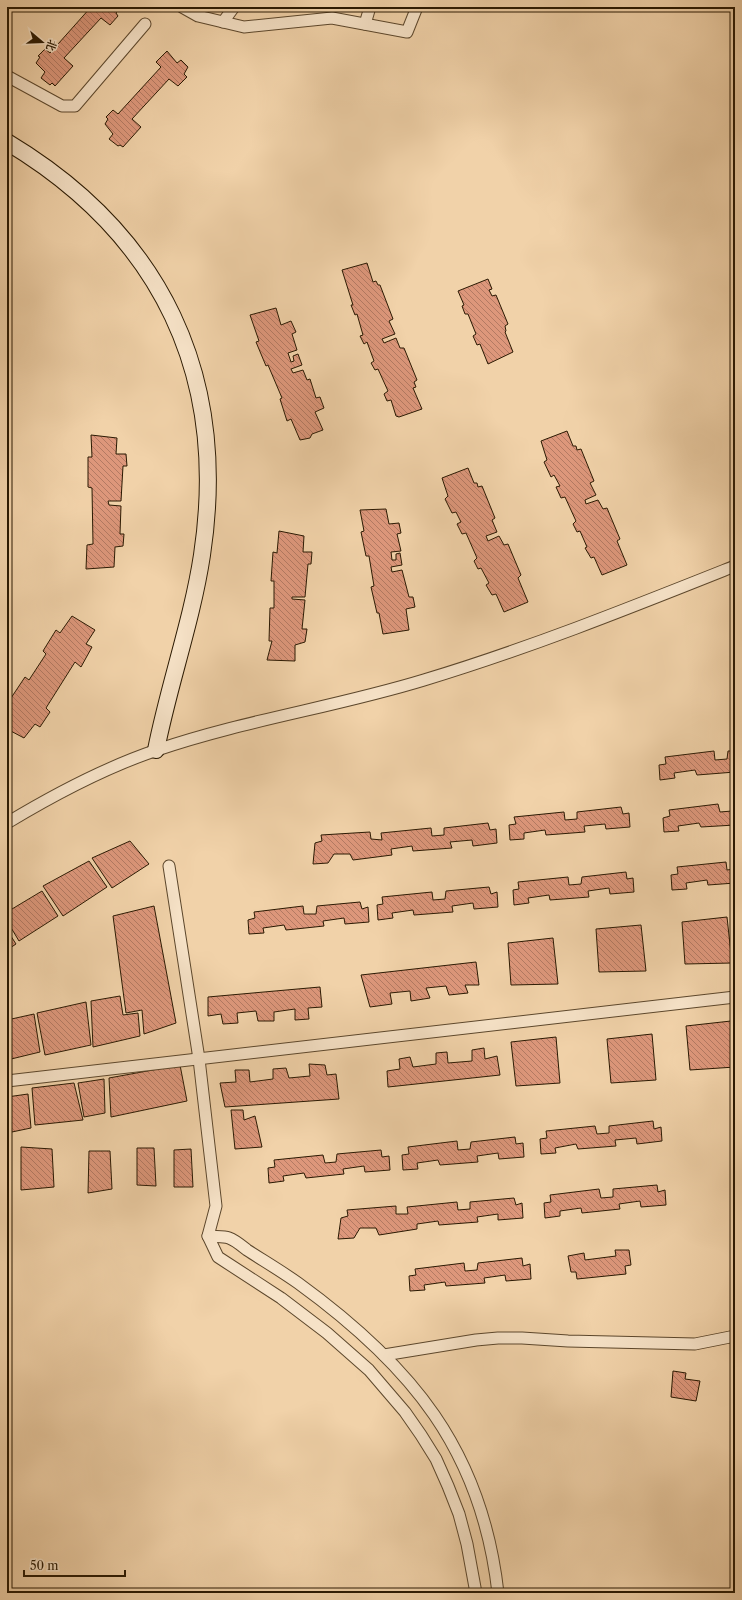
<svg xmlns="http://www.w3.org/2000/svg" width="742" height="1600" font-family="'Libre Caslon Text','Noto Serif SC',serif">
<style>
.building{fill:url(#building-back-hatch);stroke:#2a1902}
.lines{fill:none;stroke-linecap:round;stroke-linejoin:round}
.street-casing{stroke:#5c472c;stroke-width:13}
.secondary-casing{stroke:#2a1902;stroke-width:18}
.street{stroke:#f6e2c7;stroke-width:11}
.secondary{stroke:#f6e2c7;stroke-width:16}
</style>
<defs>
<pattern id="building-back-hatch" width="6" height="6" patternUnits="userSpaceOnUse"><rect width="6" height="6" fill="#dd977b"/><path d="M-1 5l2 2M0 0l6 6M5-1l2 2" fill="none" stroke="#b37a63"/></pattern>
</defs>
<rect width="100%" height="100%" fill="#f1d2a9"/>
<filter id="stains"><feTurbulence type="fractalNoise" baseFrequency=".005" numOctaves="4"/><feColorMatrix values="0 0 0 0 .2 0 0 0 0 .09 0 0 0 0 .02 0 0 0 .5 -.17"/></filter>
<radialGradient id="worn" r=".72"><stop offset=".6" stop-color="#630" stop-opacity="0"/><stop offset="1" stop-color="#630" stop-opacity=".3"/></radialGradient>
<g class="building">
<path d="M91,7H120L116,13L118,16L110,25L101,18L64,58L73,66L55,86L52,83L50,85L41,78L45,72L36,63L40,57L38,56L45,49L50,53Z"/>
<path d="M167,51L177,63L181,60L188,67L184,74L187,77L178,86L169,79L132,119L141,127L123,147L120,145L118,146L109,139L113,134L105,124L108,119L106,117L113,110L118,114L161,67L156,62Z"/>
<path d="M367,263L373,282L376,281L378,285H380L393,319L389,321L395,334L382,339L384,343L396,338L400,348H404L417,380L414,382L416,387L413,388L422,409L399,417L396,416L391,400L387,401L384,394L388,391L378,369L375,370L371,363L374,361L367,342L364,344L360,336L363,335L357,314L355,315L351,305H353L342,270Z"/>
<path d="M488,279L492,289L489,290L492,296L496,295L508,324L505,326L506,331L505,332L513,352L488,364L480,344L477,345L473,336L476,334L468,314H465L462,306L464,305L458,291Z"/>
<path d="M276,308L281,325L291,321L296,332L292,334L297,350L288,353L291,362L294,361L293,356L298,354L302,365L291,369L293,373L303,370L307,380L310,379L316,398L320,397L324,408L315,412L323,430L312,434L310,438L300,440L291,419L287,421L280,399L282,398L268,365L266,366L256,342L259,341L250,315Z"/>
<path d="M567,431L573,446H576L577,450L581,449L594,481L590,483L596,495L585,500L586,504L598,500L603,509L607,508L620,539L617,541L627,565L602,575L594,557L591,558L585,548L587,547L580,531L577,532L573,524L576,521L565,497L561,498L556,487L560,486L554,475L551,477L544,462L547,460L541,441Z"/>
<path d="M91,435L117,438L116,454H126L127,466H123L121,501H108L109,505L121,506L120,534H124L123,546L115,547L114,567L86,569L87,545L93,544L92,488L88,487V457H92Z"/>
<path d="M468,468L474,483H477L478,487L482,486L495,518L492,520L497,532L486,536L488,541L499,536L504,545L508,544L521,575L518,578L528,602L504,612L496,594L492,595L486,585L489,583L481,568L478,569L474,561L477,558L466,533L462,534L457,524L461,522L456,512L452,513L445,499L448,496L442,478Z"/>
<path d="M386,509L389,524L399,523L401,533L397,534L401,551L391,552L392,560H396V554L400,553L402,565L391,567L392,572L402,570L409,597H413L415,607L406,609L409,630L383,634L379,613H377L371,587L374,586L369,556H366L361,532L364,531L360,510Z"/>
<path d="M279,531L304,536L303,552H312L311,564H308L305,597H292V599L305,600L302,629H307L305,642L295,645V661L267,660L272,641H269L270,608H274V581H271L273,552L277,553Z"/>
<path d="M72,616L95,630L86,644L92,647L81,667L75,662L46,708L50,712L40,727L35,724L24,738L7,729V710L12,703L9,701L25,677L29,680L46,654L43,651L56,630L60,633Z"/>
<path d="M714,751L715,760L727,759L728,751H735V766H734L735,772L697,775L695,770L674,773L675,778L660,780L659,765L666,764L665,757Z"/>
<path d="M718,804L720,812L732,811V804H735V825L701,827L699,823L678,826L679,831L664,832L663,818L670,816L669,810Z"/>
<path d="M621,807L623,814L629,813L630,827L606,829L605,824L584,826L585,832L546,835L545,830L524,833V839L510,840L509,825L516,824L514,817L564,812L565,820L577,819V812Z"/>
<path d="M488,823L490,830L496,829L497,843L473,846L472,840L450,842L452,848L413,851L412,846L391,849L392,855L353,860L350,854H334L328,863L313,864L315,843L322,841L321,835L370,832L371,839L382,840L381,833L431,828L432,836L444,835V828Z"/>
<path d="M130,841L149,864L112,888L92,858Z"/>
<path d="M89,861L107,887L63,916L43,886Z"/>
<path d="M726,862L727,870L735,869V883L708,885L707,880L686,883L687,889L672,890L671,875L678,874L677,867Z"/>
<path d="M626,872L627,879L633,878L634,892L610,894L609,888L588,891L589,897L550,900L549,895L528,898L529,903L514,905L513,890L519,889L518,882L568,877L569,885L581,884L582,877Z"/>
<path d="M489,887L491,894L497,892L498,907L474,909L473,903L452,906L453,912L414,915L413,910L392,913L393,918L378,920L377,905L383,904L382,897L432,892L433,900L445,899L446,891Z"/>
<path d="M42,891L58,916L19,941L7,921V912Z"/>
<path d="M360,902L362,909L368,907L369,922L345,924L344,918L323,921L324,926L286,930L284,925L263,928L264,933L249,934L248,920L255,918L254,912L303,906L304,914H316L317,906Z"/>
<path d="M154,906L176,1023L144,1034L142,1010L126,1013L113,916Z"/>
<path d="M727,917L732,963L685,964L682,922Z"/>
<path d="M641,925L646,971L599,972L596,929Z"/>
<path d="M7,930L16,944L7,950Z"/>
<path d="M553,938L558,984L511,985L508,943Z"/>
<path d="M476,962L479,985H465L468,993L449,995L446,986L426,988L430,998L411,1001L410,991L390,993L392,1004L370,1007L361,975Z"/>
<path d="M320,987L322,1007L308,1008L309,1019L295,1020V1009L274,1012V1021H258L256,1011L237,1013L238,1023L223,1024L221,1014L208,1016V997Z"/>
<path d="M120,996L123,1015L138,1013L140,1036L93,1047L91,1001Z"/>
<path d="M86,1002L91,1045L45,1055L37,1013Z"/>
<path d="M34,1014L40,1052L7,1060V1020Z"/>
<path d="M731,1021L735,1067L690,1070L686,1026Z"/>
<path d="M652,1034L656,1080L611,1083L607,1039Z"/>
<path d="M556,1037L560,1083L516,1086L511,1042Z"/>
<path d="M484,1048L485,1059L497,1056L500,1075L388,1087L387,1071L400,1069L399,1059L410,1057L413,1067L436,1064V1053L447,1052L448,1063L472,1061V1050Z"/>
<path d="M309,1064L325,1065L327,1075L336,1074L339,1099L225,1107L220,1083L236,1082L235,1070H249L250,1082L273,1079V1069L286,1068L289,1078L310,1076Z"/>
<path d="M180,1065L187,1101L111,1117L109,1078Z"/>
<path d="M104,1079L105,1113L84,1117L78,1083Z"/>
<path d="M74,1083L83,1120L35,1125L32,1088Z"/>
<path d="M28,1094L31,1128L7,1133V1097Z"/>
<path d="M231,1110H243L244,1120L255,1116L262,1147L235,1149Z"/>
<path d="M653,1121L654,1129L661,1127L662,1141L637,1144L636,1138L615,1140L616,1146L578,1149L576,1144L555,1148L556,1153L541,1154L540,1139L547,1138L546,1131L595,1126L597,1134L609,1133V1126Z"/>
<path d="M515,1137L516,1144L523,1143L524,1157L499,1159L498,1153L477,1156L478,1162L440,1165L438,1160L417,1163L418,1169L403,1170L402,1155L409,1154L408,1147L457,1141L458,1150L470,1149L471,1142Z"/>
<path d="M21,1147L52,1149L54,1187L21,1190Z"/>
<path d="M137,1148H154L156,1186L137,1185Z"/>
<path d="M191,1149L193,1187H174V1150Z"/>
<path d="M381,1150L382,1157L389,1156L390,1170L365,1172L364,1166L343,1169L344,1174L306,1178L304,1173L283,1176L284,1181L269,1183L268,1168L275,1167L274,1160L323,1155L325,1163L336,1162L337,1154Z"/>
<path d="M89,1151H110L112,1189L88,1193Z"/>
<path d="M657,1185L658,1192L665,1190L666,1205L641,1207L640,1201L619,1204L620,1209L582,1213L581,1208L560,1211V1216L545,1218L544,1203L551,1202L550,1195L599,1189L601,1198L613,1197V1189Z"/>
<path d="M514,1198L516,1205L522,1203L523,1218L498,1220V1214L477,1217L478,1222L439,1225L438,1221L417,1224V1229L379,1235L376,1228H360L354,1238L338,1239L341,1218L348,1216L347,1210L396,1206V1214H408L407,1207L457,1202L458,1210L470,1209V1202Z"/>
<path d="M615,1250H629L631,1265L625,1266L626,1274L577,1279L576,1272H571L568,1256L584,1253L585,1260L616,1256Z"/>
<path d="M522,1258L523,1266L530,1264L531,1279L506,1281L505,1275L484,1278L485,1283L446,1286L445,1282L424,1285L425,1290L410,1291L409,1276L416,1275L415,1269L464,1263L465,1271L477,1270L478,1263Z"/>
<path d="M673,1371L686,1373L685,1379L700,1381L696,1401L671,1397Z"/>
</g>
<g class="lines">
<defs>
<g id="street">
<path d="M182,7L198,16L244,27L332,18L407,32L417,7"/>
<path d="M223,22L234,7"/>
<path d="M365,24L370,7"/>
<path d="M7,76L62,106H75L145,24"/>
<path d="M7,823C55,794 104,768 157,750C245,720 336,707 424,680C530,648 632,607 735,566"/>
<path d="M169,866L199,1059L216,1206L208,1236L218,1257L281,1298L327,1333L369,1370L405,1412L421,1435L436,1459L448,1486L459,1514L467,1544L476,1593"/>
<path d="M7,1081L735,997"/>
<path d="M208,1236C215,1237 223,1236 229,1238C235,1240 242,1246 247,1250C264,1261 281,1271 298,1283C411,1365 482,1450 498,1593"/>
<path d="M384,1355L476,1340L498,1338H522L568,1341L695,1344L735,1336"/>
</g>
<path id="secondary" d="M7,142C162,235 229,376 202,555C192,621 169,684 156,750"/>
</defs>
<use href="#street" class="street-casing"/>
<use href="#secondary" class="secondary-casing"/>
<use href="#street" class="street"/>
<use href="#secondary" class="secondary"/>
</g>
<rect width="742" height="1600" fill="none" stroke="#f1d2a9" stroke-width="24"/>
<rect x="8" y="8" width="726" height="1584" fill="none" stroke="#2a1902" stroke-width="2"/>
<rect x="12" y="12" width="718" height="1576" fill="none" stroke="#2a1902"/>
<g transform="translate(42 42) rotate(109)" stroke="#f6e2c7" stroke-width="3" paint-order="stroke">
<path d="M0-3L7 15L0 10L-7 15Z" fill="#2a1902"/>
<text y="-6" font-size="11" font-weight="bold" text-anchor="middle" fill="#2a1902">北</text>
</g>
<path d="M24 1570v6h101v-6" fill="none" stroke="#2a1902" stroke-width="2"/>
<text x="30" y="1570" font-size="12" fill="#2a1902" stroke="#f6e2c7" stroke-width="3" paint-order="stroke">50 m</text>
<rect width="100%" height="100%" filter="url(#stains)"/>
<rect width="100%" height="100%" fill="url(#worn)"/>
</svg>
